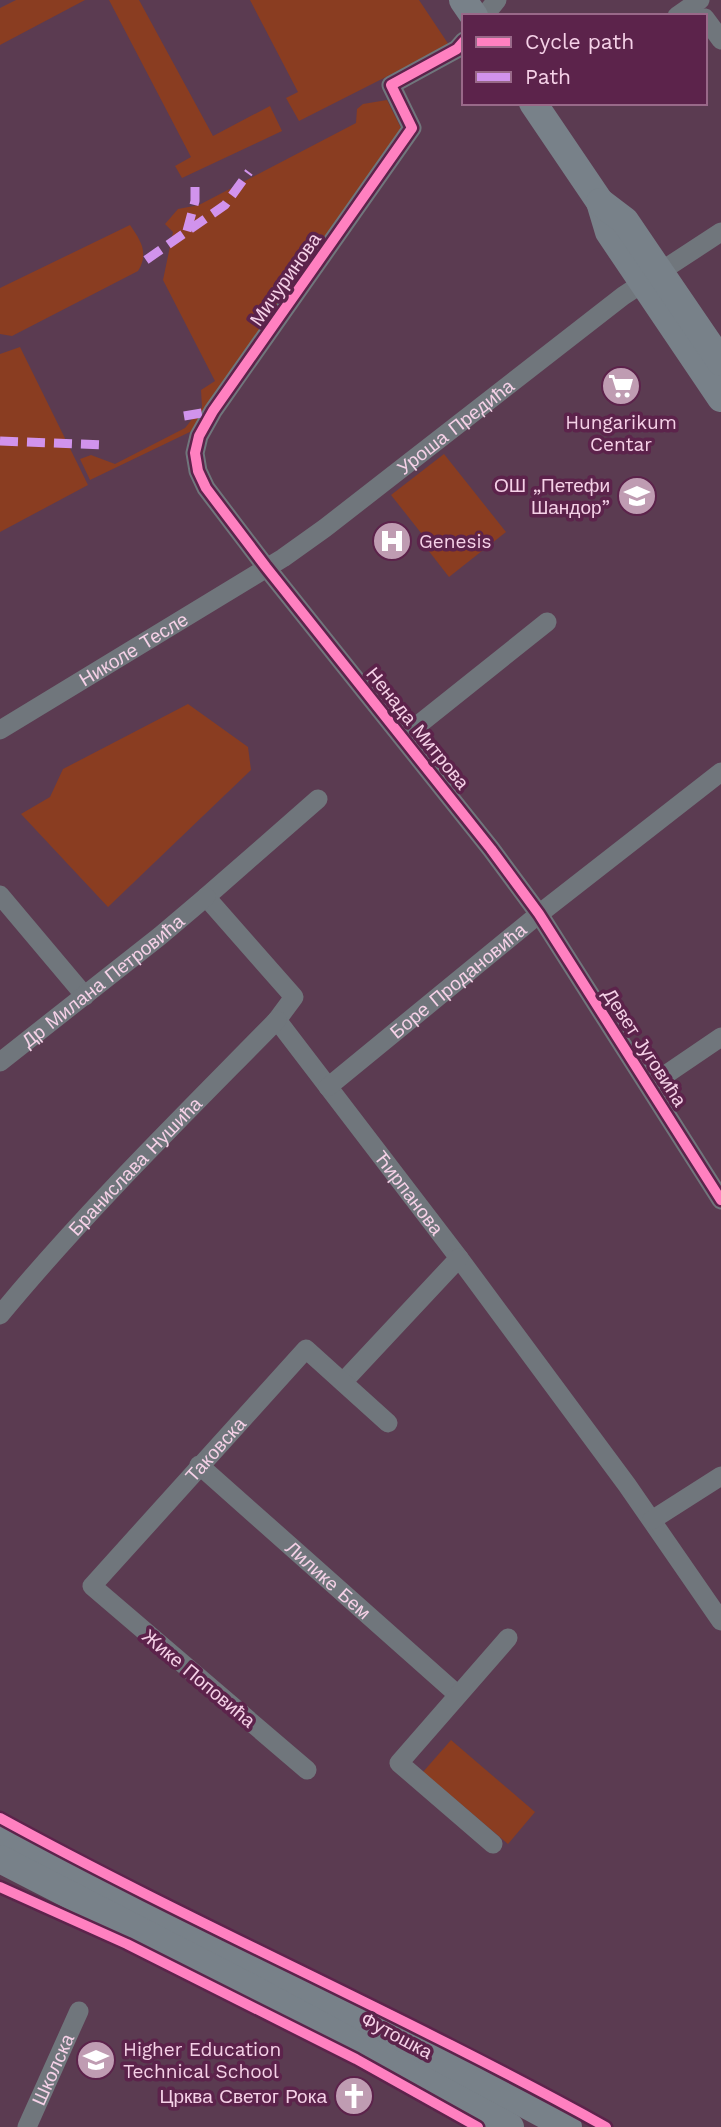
<svg xmlns="http://www.w3.org/2000/svg" width="721" height="2127" font-family="'Work Sans',sans-serif">
<style>
.green{fill:#8a3d21}
.lines{fill:none;stroke-linecap:round;stroke-linejoin:round}
.street{stroke:#70767c;stroke-width:19}
.secondary{stroke:#788189;stroke-width:28}
.quiet{stroke:#d193ec;stroke-width:9;stroke-dasharray:18 9;stroke-linecap:butt}
.cycleway-casing{stroke:#5c234b;stroke-width:15}
.cycleway{stroke:#ff80c0;stroke-width:10}
.labels{text-anchor:middle;stroke-width:7;stroke-linejoin:round;paint-order:stroke}
.street-label{font-size:19px;fill:#f5d1e7;stroke:#5c234b}
.poi-label{font-size:19px;fill:#f5d1e7;stroke:#5c234b;text-anchor:end}
</style>
<rect width="100%" height="100%" fill="#5b3b51"/>
<g class="green">
<path d="M16,0H85L0,45V8Z"/>
<path d="M109,0H139L213,136L270,106L282,131L182,178L175,166L191,157Z"/>
<path d="M250,0H419L449,45L299,121L286,98L298,92Z"/>
<path d="M387,100L402,130L196,429L90,480L80,459L91,455L115,464L185,428L202,407L201,390L215,381L163,280L173,232L165,224L178,209L199,205L356,123L357,109L363,104Z"/>
<path d="M130,225C141,241 149,253 138,271L12,336L0,334V288Z"/>
<path d="M20,347L88,485L0,532V354Z"/>
<path d="M444,454L506,532L449,577L421,541L425,538L391,495Z"/>
<path d="M188,704L248,747L251,770L108,907L21,814L50,797L63,769Z"/>
<path d="M451,1740L535,1812L508,1844L423,1772Z"/>
</g>
<g class="lines">
<g class="street">
<path d="M484,16L497,0"/>
<path d="M677,16L700,0"/>
<path d="M705,18L721,40"/>
<path d="M464,41L457,49L391,85L412,128L213,411L199,436L195,453L198,471L206,488L266,567L491,849L539,914L721,1200"/>
<path id="s1" d="M0,730L283,558L325,528L623,296L721,232"/>
<path d="M403,737L547,622"/>
<path id="s2" d="M318,799L206,897L294,997L277,1020L459,1258L627,1485L721,1621"/>
<path d="M0,895L85,996"/>
<path id="s3" d="M0,1062L160,936L206,897"/>
<path d="M649,1086L721,1037"/>
<path id="s4" d="M328,1087L539,914L721,772"/>
<path id="s5" d="M0,1315C86,1211 182,1117 277,1020"/>
<path d="M343,1382L459,1258"/>
<path id="s6" d="M199,1465L458,1695"/>
<path d="M652,1520L721,1476"/>
<path id="s7" d="M307,1770L92,1586L306,1349L388,1423"/>
<path d="M493,1844L399,1763L508,1638"/>
<path id="s8" d="M27,2127L79,2011"/>
</g>
<g class="secondary">
<path d="M463,0L474,16"/>
<path d="M533,103L600,202L609,232L721,398"/>
<path d="M600,202L625,221L721,362"/>
<path d="M0,1830L269,1967L568,2127"/>
<path d="M0,1859L251,1988L510,2127"/>
</g>
<g class="quiet">
<path d="M187,231L195,201V183"/>
<path d="M146,260L225,205L249,172"/>
<path d="M184,416L213,411"/>
<path d="M0,441L104,445"/>
</g>
<defs>
<g id="cycleway">
<path d="M464,41L457,49L391,85L412,128L213,411L199,436L195,453L198,471L206,488L266,567L491,849L539,914L721,1200"/>
<path d="M0,1818C199,1927 408,2017 606,2127"/>
<path d="M0,1887L127,1944L356,2059L478,2127"/>
</g>
</defs>
<use href="#cycleway" class="cycleway-casing"/>
<use href="#cycleway" class="cycleway"/>
</g>
<defs>
<symbol id="supermarket-disc" viewBox="-11 -11 22 22"><circle r="9.5" fill="#bf9cb2" stroke="#5c234b"/><path d="M-6-5.5h2.5l.6 2H6L4.5 2H-2.5L-4.4-4H-6ZM-1.5 3.2a1.3 1.3 0 1 0 .1 0ZM3 3.2a1.3 1.3 0 1 0 .1 0Z" fill="#fff"/></symbol>
<symbol id="school-disc" viewBox="-11 -11 22 22"><circle r="9.5" fill="#bf9cb2" stroke="#5c234b"/><path d="M0-5L7-2L0 1L-7-2ZM-4 1L0 2.5L4 1V4Q0 6-4 4Z" fill="#fff"/></symbol>
<symbol id="hospital-disc" viewBox="-11 -11 22 22"><circle r="9.5" fill="#bf9cb2" stroke="#5c234b"/><path d="M-5-5h3v3.5h4V-5h3V5h-3V1.5h-4V5h-3Z" fill="#fff"/></symbol>
<symbol id="university-disc" viewBox="-11 -11 22 22"><circle r="9.5" fill="#bf9cb2" stroke="#5c234b"/><path d="M0-5L7-2L0 1L-7-2ZM-4 1L0 2.5L4 1V4Q0 6-4 4Z" fill="#fff"/></symbol>
<symbol id="church-disc" viewBox="-11 -11 22 22"><circle r="9.5" fill="#bf9cb2" stroke="#5c234b"/><path d="M-1.2-6h2.4v3.5h3.3v2.4h-3.3V6h-2.4V-.1h-3.3v-2.4h3.3Z" fill="#fff"/></symbol>
</defs>
<g fill-rule="evenodd">
<use href="#supermarket-disc" x="599" y="364" width="44" height="44"/>
<use href="#school-disc" x="615" y="474" width="44" height="44"/>
<use href="#hospital-disc" x="370" y="519" width="44" height="44"/>
<use href="#university-disc" x="74" y="2038" width="44" height="44"/>
<use href="#church-disc" x="332" y="2074" width="44" height="44"/>
</g>
<g class="labels">
<g class="street-label">
<text transform="translate(285 279) rotate(-55)" y="7">Мичуринова</text>
<text dy="7" stroke="none"><textPath href="#s1" startOffset="548">Уроша Предића</textPath></text>
<text dy="7" stroke="none"><textPath href="#s1" startOffset="156">Николе Тесле</textPath></text>
<text transform="translate(418 728) rotate(51)" y="7">Ненада Митрова</text>
<text dy="7" stroke="none"><textPath href="#s3" startOffset="131">Др Милана Петровића</textPath></text>
<text dy="7" stroke="none"><textPath href="#s4" startOffset="168">Боре Продановића</textPath></text>
<text transform="translate(645 1047) rotate(57)" y="7">Девет Југовића</text>
<text dy="7" stroke="none"><textPath href="#s5" startOffset="201">Бранислава Нушића</textPath></text>
<text dy="7" stroke="none"><textPath href="#s2" startOffset="528">Ћирпанова</textPath></text>
<text dy="7" stroke="none"><textPath href="#s7" startOffset="467">Таковска</textPath></text>
<text dy="7" stroke="none"><textPath href="#s6" startOffset="173">Лилике Бем</textPath></text>
<text transform="translate(199 1678) rotate(40)" y="7">Жике Поповића</text>
<text transform="translate(397 2035) rotate(28)" y="7">Футошка</text>
<text dy="7" stroke="none"><textPath href="#s8" startOffset="63">Школска</textPath></text>
</g>
<g class="poi-label">
<text x="621" y="429" text-anchor="middle">Hungarikum<tspan x="621" dy="22">Centar</tspan></text>
<text x="610" y="492">ОШ „Петефи<tspan x="610" dy="22">Шандор”</tspan></text>
<text x="419" y="548" text-anchor="start">Genesis</text>
<text x="123" y="2056" text-anchor="start">Higher Education<tspan x="123" dy="22">Technical School</tspan></text>
<text x="327" y="2103">Црква Светог Рока</text>
</g>
</g>
<rect x="462" y="14" width="245" height="91" fill="#5c234b" stroke="#996989" stroke-width="2"/>
<rect x="476" y="37" width="35" height="10" fill="#ff80c0" stroke="#996989" stroke-width="2"/>
<text x="525" y="49" font-size="21" fill="#f5d1e7">Cycle path</text>
<rect x="476" y="72" width="35" height="10" fill="#d193ec" stroke="#996989" stroke-width="2"/>
<text x="525" y="84" font-size="21" fill="#f5d1e7">Path</text>
</svg>
